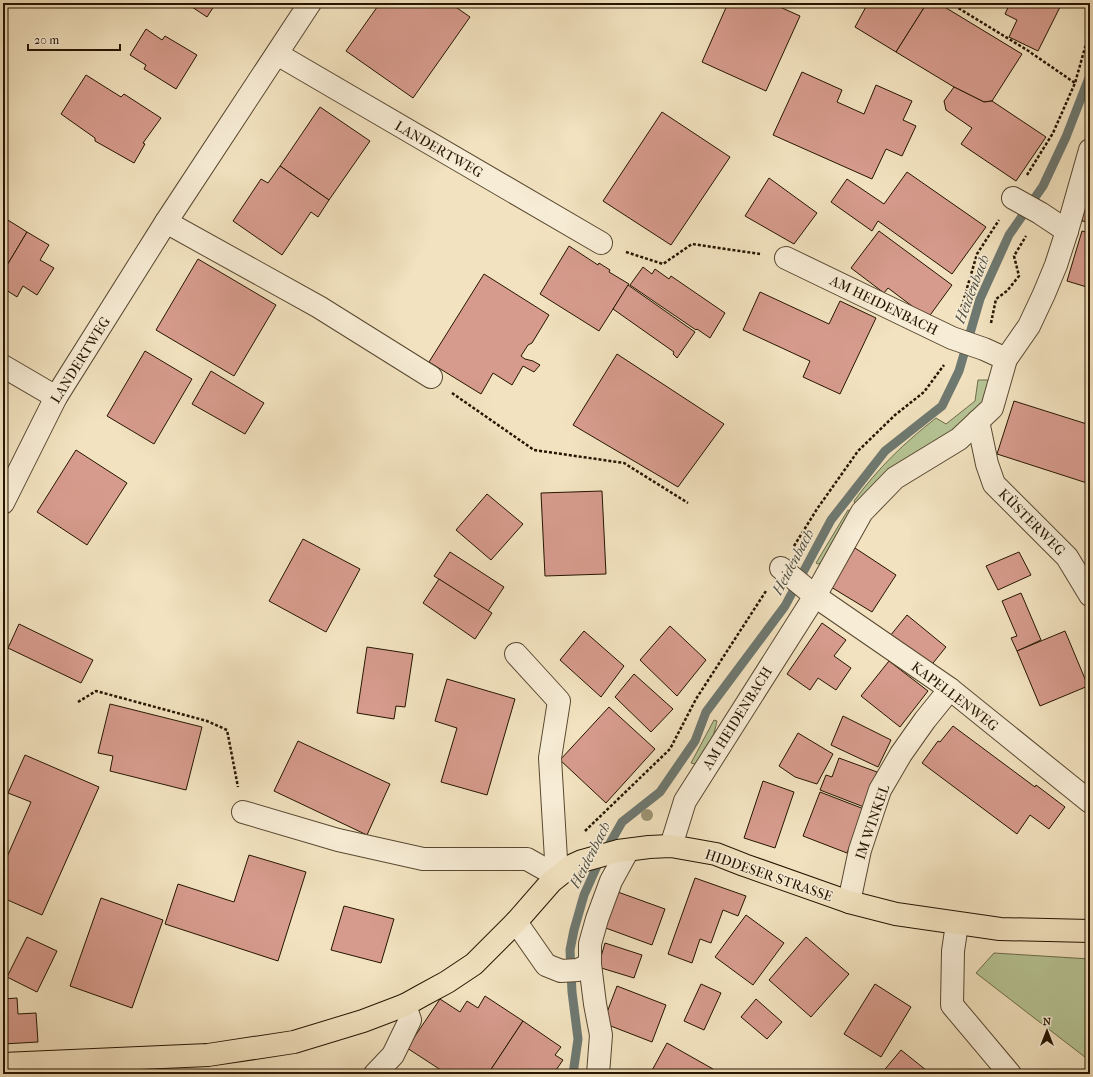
<svg xmlns="http://www.w3.org/2000/svg" width="1093" height="1077" font-family="'IM FELL French Canon',serif">
<style>
.green{fill:#b6c495;stroke:#6e6c4a}
.lines{fill:none;stroke-linecap:round;stroke-linejoin:round}
.stream{stroke:#6e7971;stroke-width:9}
.building{fill:#d69b8c;stroke:#251500}
.minor-casing{stroke:#584830;stroke-width:24}
.major-casing{stroke:#251500;stroke-width:24}
.path{stroke:#251500;stroke-width:2.5;stroke-dasharray:3 2;stroke-linecap:butt}
.minor{stroke:#f7ecd5;stroke-width:22}
.major{stroke:#f2e2bf;stroke-width:22}
.tree{fill:#9d9373}
.labels{text-anchor:middle;stroke-width:3;stroke-linejoin:round;paint-order:stroke}
.street-label{font-size:14px;fill:#251500;stroke:#f7ecd5}
.water-label{font-size:15px;font-style:italic;fill:#504f42;stroke:#f7ecd5}
</style>
<rect width="100%" height="100%" fill="#f2e2bf"/>
<filter id="stains"><feTurbulence type="fractalNoise" baseFrequency=".005" numOctaves="4"/><feColorMatrix values="0 0 0 0 .2 0 0 0 0 .09 0 0 0 0 .02 0 0 0 .5 -.17"/></filter>
<radialGradient id="worn" r=".72"><stop offset=".6" stop-color="#630" stop-opacity="0"/><stop offset="1" stop-color="#630" stop-opacity=".3"/></radialGradient>
<g class="green">
<path d="M978,380H989L991,391L975,415L855,504L854,501C878,468 904,443 936,418L946,424L975,401Z"/>
<path d="M848,510L853,512L823,562L818,564L816,563Z"/>
<path d="M714,720L717,721C714,734 708,760 695,764L691,763Z"/>
<path d="M994,953L1090,959V1061L976,973Z"/>
</g>
<g class="lines">
<path class="stream" d="M573,1074L578,1039L572,992L570,950L574,930L584,895L597,866L622,822L660,792L695,741L706,712L785,606L831,520L885,451L942,406L959,371L980,299L1009,235L1043,186L1066,137L1090,75"/>
</g>
<g class="building">
<path d="M186,3H216L207,17Z"/>
<path d="M380,3H450L470,17L413,98L346,51Z"/>
<path d="M728,3H771L800,16L766,91L702,62Z"/>
<path d="M868,3H927L896,52L855,27Z"/>
<path d="M927,3H938L1022,54L992,101L984,102L954,87L896,52Z"/>
<path d="M1010,3H1062L1038,51L1009,37L1017,20L1005,14Z"/>
<path d="M146,29L162,40L165,36L197,55L176,89L144,69L146,65L130,55Z"/>
<path d="M802,72L842,90L837,102L864,114L876,85L912,101L903,120L916,126L902,156L886,149L872,179L773,135Z"/>
<path d="M86,75L121,97L124,94L161,118L143,143L145,144L134,163L95,141V138L61,114Z"/>
<path d="M954,87L984,102L992,101L1046,137L1016,181L961,144L972,128L946,110L944,101Z"/>
<path d="M320,107L370,141L329,200L280,166Z"/>
<path d="M662,112L730,157L671,245L603,201Z"/>
<path d="M280,166L329,200L318,217L311,212L282,255L233,221L261,179L268,183Z"/>
<path d="M907,172L986,227L952,274L878,221L872,231L831,202L847,179L884,204Z"/>
<path d="M1089,175H1090V222L1082,221Z"/>
<path d="M769,178L817,213L794,244L745,216Z"/>
<path d="M3,217L27,232L3,272Z"/>
<path d="M879,231L952,285L928,318L888,288L884,293L851,268Z"/>
<path d="M1082,231L1090,233V288L1067,281Z"/>
<path d="M27,232L49,245L40,260L54,268L37,295L23,286L17,297L3,288V272Z"/>
<path d="M569,246L598,265L599,263L610,270L609,272L629,284L599,331L540,294Z"/>
<path d="M198,259L276,305L234,376L156,330Z"/>
<path d="M643,267L652,274L655,269L669,279L671,276L725,313L710,338L697,329L696,330L630,285Z"/>
<path d="M484,274L549,315L532,343L528,345L521,356L525,359L533,361L540,365L534,372L523,366L512,385L493,373L481,394L429,362Z"/>
<path d="M628,285L695,332L677,358L673,354L674,352L613,309Z"/>
<path d="M760,292L829,324L840,301L876,318L840,394L803,377L810,361L743,330Z"/>
<path d="M145,351L192,379L154,444L107,416Z"/>
<path d="M617,354L724,424L678,487L573,425Z"/>
<path d="M211,371L264,403L245,434L192,404Z"/>
<path d="M1014,401L1090,425V484L997,454Z"/>
<path d="M76,450L127,483L87,545L37,512Z"/>
<path d="M602,491L606,574L545,576L541,493Z"/>
<path d="M487,494L523,524L491,560L456,530Z"/>
<path d="M303,539L360,569L326,632L269,601Z"/>
<path d="M855,548L896,575L872,612L831,587Z"/>
<path d="M450,552L504,587L488,611L434,576Z"/>
<path d="M1019,552L1031,575L998,590L986,566Z"/>
<path d="M439,579L492,613L475,639L423,603Z"/>
<path d="M1021,593L1041,640L1017,651L1011,638L1017,636L1002,601Z"/>
<path d="M907,615L946,647L929,668L890,636Z"/>
<path d="M822,623L846,640L834,656L851,668L836,690L818,678L810,690L787,674Z"/>
<path d="M19,624L93,660L81,683L8,648Z"/>
<path d="M670,626L706,660L677,696L640,660Z"/>
<path d="M584,631L624,666L601,697L560,660Z"/>
<path d="M1065,631L1088,686L1040,706L1017,651Z"/>
<path d="M367,647L413,654L405,707L396,706L394,719L357,713Z"/>
<path d="M889,661L928,691L900,727L861,696Z"/>
<path d="M634,674L673,709L651,732L615,697Z"/>
<path d="M447,679L515,699L487,795L441,782L457,728L435,721Z"/>
<path d="M110,704L202,727L186,790L110,771L113,756L98,753Z"/>
<path d="M609,707L655,749L606,803L560,760Z"/>
<path d="M843,716L891,740L878,767L831,745Z"/>
<path d="M953,726L1035,787L1036,785L1065,807L1049,829L1030,815L1017,834L922,763L938,741L940,742Z"/>
<path d="M798,733L833,754L817,784L795,777L779,766Z"/>
<path d="M298,741L390,784L367,835L274,791Z"/>
<path d="M25,755L99,787L42,915L3,898V866L31,802L8,793Z"/>
<path d="M839,758L877,772L864,807L820,790L826,775L832,777Z"/>
<path d="M763,781L794,792L775,848L744,838Z"/>
<path d="M820,792L864,809L847,853L803,836Z"/>
<path d="M249,855L306,872L278,961L165,924L178,884L234,902Z"/>
<path d="M695,878L746,896L738,916L723,910L711,943L700,939L692,963L668,954Z"/>
<path d="M615,891L665,909L652,945L603,927Z"/>
<path d="M101,898L163,920L132,1008L70,986Z"/>
<path d="M344,906L394,919L381,963L331,950Z"/>
<path d="M746,915L784,943L753,985L715,957Z"/>
<path d="M27,937L57,951L37,992L7,977Z"/>
<path d="M806,937L849,974L811,1017L769,980Z"/>
<path d="M605,943L642,955L634,978L598,967Z"/>
<path d="M701,984L721,993L704,1030L684,1021Z"/>
<path d="M875,984L911,1007L881,1057L844,1034Z"/>
<path d="M617,986L666,1005L652,1042L603,1023Z"/>
<path d="M485,996L523,1021L488,1074H447L407,1048L440,999L460,1012L467,1001L478,1008Z"/>
<path d="M17,998L18,1014L36,1013L38,1042L3,1044V999Z"/>
<path d="M756,999L782,1022L767,1039L741,1017Z"/>
<path d="M523,1021L561,1047L555,1055L563,1060L556,1070L560,1073L559,1074H488Z"/>
<path d="M667,1043L713,1069L710,1074H650Z"/>
<path d="M901,1050L931,1074H881Z"/>
</g>
<g class="lines">
<defs>
<g id="minor">
<path d="M277,54L601,243"/>
<path d="M1013,198L1040,213L1067,231"/>
<path d="M166,222L319,307L431,377"/>
<path d="M786,258L952,338L984,349L1006,359"/>
<path d="M3,366L56,397"/>
<path d="M978,421L987,464L994,484L1067,557L1090,595"/>
<path d="M3,503L56,397L166,222L310,3"/>
<path d="M781,568L815,596L950,689L1090,802"/>
<path d="M516,654L559,701L550,758L557,876"/>
<path d="M243,812L338,840L423,859H527L557,876"/>
<path d="M671,846L685,801L815,596L862,512L895,478L959,439L992,408L1006,359L1029,326L1044,294L1056,265L1067,231L1090,150"/>
<path d="M849,902L860,850L880,790L901,754L925,720L950,689"/>
<path d="M516,922L546,965L561,971L578,970L590,964"/>
<path d="M957,924L953,951L952,1005L1010,1074"/>
<path d="M375,1074L393,1055L410,1020L405,1005"/>
<path d="M598,1074L601,1035L595,1004L590,964V944L597,919L611,881L628,850"/>
</g>
<path id="major" d="M3,1064L208,1055L294,1042L363,1021L405,1005L423,995L447,982L474,964L516,922L551,882L571,866L582,861L618,851L649,847L671,846L716,854L744,865L849,902L896,914L1000,929L1090,931"/>
</defs>
<use href="#minor" class="minor-casing"/>
<use href="#major" class="major-casing"/>
<g class="path">
<path d="M950,3L1027,50L1075,83"/>
<path d="M1027,175L1053,133L1075,83L1090,30"/>
<path d="M626,252L663,264L692,244L760,254"/>
<path d="M960,312L977,254L999,220"/>
<path d="M991,323L996,299L1007,291L1019,276L1014,256L1026,236"/>
<path d="M452,393L534,450L624,463L688,503"/>
<path d="M794,546L817,509L858,451L895,415L924,392L944,365"/>
<path d="M78,702L96,691L207,721L227,730L238,787"/>
<path d="M585,831L670,749L696,699L766,591"/>
</g>
<use href="#minor" class="minor"/>
<use href="#major" class="major"/>
</g>
<circle class="tree" cx="647" cy="815" r="6"/>
<g class="labels">
<g class="street-label">
<text transform="translate(439 149) rotate(30)" y="5">LANDERTWEG</text>
<text transform="translate(884 305) rotate(26)" y="5">AM HEIDENBACH</text>
<text transform="translate(80 360) rotate(-58)" y="5">LANDERTWEG</text>
<text transform="translate(1032 522) rotate(45)" y="5">KÜSTERWEG</text>
<text transform="translate(955 696) rotate(37)" y="5">KAPELLENWEG</text>
<text transform="translate(737 718) rotate(-58)" y="5">AM HEIDENBACH</text>
<text transform="translate(872 822) rotate(-71)" y="5">IM WINKEL</text>
<text transform="translate(769 875) rotate(19)" y="5">HIDDESER STRASSE</text>
</g>
<g class="water-label">
<text transform="translate(972 289) rotate(-69)" y="5">Heidenbach</text>
<text transform="translate(793 562) rotate(-62)" y="5">Heidenbach</text>
<text transform="translate(590 855) rotate(-63)" y="5">Heidenbach</text>
</g>
</g>
<rect width="1093" height="1077" fill="none" stroke="#f2e2bf" stroke-width="16"/>
<rect x="4" y="4" width="1085" height="1069" fill="none" stroke="#251500" stroke-width="2"/>
<rect x="8" y="8" width="1077" height="1061" fill="none" stroke="#251500"/>
<g transform="translate(1047 1031)" stroke="#f7ecd5" stroke-width="3" paint-order="stroke">
<path d="M0-3L7 15L0 10L-7 15Z" fill="#251500"/>
<text y="-6" font-size="11" font-weight="bold" text-anchor="middle" fill="#251500">N</text>
</g>
<path d="M28 44v6h92v-6" fill="none" stroke="#251500" stroke-width="2"/>
<text x="34" y="44" font-size="12" fill="#251500" stroke="#f7ecd5" stroke-width="3" paint-order="stroke">20 m</text>
<rect width="100%" height="100%" filter="url(#stains)"/>
<rect width="100%" height="100%" fill="url(#worn)"/>
</svg>
